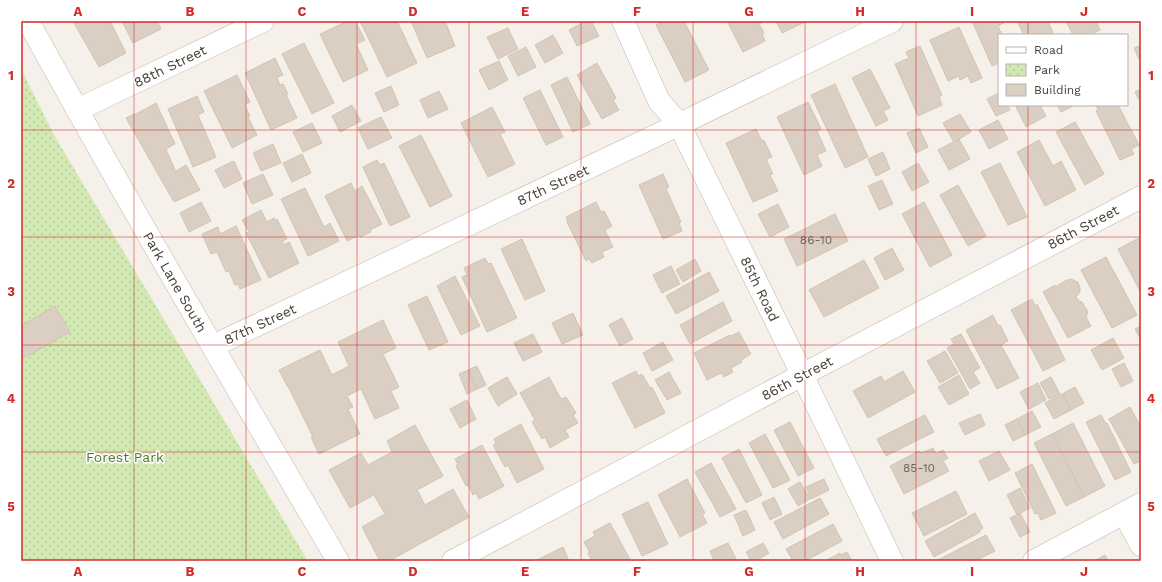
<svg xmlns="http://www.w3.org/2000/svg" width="1162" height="582" font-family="'Work Sans',sans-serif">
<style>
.park{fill:url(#park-dots)}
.pitch{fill:#d3e9b3}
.building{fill:#dacfc2;stroke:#d1c4b2}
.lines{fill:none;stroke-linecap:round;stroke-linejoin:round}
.street-casing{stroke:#c0b8ac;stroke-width:23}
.street{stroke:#fff;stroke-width:22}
.grid{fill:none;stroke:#d62828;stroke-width:1;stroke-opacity:0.55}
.labels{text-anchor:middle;stroke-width:3;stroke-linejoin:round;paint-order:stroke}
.number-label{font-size:12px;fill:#6d655a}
.street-label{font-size:14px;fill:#494238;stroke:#fff}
.park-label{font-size:14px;fill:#4c7b2a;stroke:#fff}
.neatline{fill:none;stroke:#d62828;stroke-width:1.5}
.grid-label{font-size:13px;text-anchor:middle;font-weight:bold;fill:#d62828}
</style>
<defs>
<pattern id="park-dots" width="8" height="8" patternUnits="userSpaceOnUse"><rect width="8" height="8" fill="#d3e9b3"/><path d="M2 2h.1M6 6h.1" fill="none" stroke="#b7c99b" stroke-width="1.8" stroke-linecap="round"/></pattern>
</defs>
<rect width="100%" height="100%" fill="#f5f1ea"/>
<path class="park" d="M21,69L54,135L308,561H21Z"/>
<path class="pitch" d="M21,223L32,242L21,248Z"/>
<g class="building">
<path d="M73,21H110L126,53L99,67Z"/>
<path d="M122,21H157L161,29L133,43Z"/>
<path d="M348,21H355L365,40L356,44L368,70L343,82L320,34Z"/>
<path d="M365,21H397L417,63L387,77L361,23Z"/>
<path d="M411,21H445L455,46L427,58Z"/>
<path d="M586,21H591L599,36L577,46L569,30Z"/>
<path d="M664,21H684L709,70L685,82L656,25Z"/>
<path d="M727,21H765L759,24L764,33L762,34L765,41L743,52Z"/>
<path d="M776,21H807L782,33Z"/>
<path d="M976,21H1003L1004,23L998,26L1002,35H999V63L992,66L973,23Z"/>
<path d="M1017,21H1048L1053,33L1050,35H1024Z"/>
<path d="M1066,21H1096L1100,30L1090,35H1073Z"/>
<path d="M959,27L982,78L971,83L968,76L960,80L959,76L948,81L930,40Z"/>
<path d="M508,28L518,49L498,59L487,37Z"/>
<path d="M553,35L563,53L545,63L535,45Z"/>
<path d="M304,43L334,103L312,114L282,54Z"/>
<path d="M1141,45V63L1134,48Z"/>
<path d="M920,46L942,95L939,97L942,105L918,116L895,64L909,58L906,52Z"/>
<path d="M526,47L536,67L518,76L508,56Z"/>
<path d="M275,58L283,75L277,77L280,85L283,84L288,94L286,95L297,118L271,130L245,73Z"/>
<path d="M499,61L508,80L489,90L479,70Z"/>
<path d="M597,63L616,98L613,100L619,110L602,119L577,75Z"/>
<path d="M870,69L890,108L883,111L888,120L876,126L852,78Z"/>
<path d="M237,75L250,102L245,105L250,116L248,117L257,135L232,148L204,91Z"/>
<path d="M567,77L590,124L573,132L551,85Z"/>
<path d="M835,84L868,157L845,168L811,95Z"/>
<path d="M391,86L399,105L384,112L375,93Z"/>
<path d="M1141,89V103L1135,92Z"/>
<path d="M540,90L563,137L546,145L523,98Z"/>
<path d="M439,91L448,109L428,118L420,100Z"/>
<path d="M999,93V105H1007L1010,110L996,116L987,99Z"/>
<path d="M197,96L204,112L198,115L216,157L193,167L168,109Z"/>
<path d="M808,102L821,129L817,131L826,151L817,155L822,166L804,175L777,117Z"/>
<path d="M156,103L175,144L166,149L175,170L176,171L186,165L200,190L174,202L126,118L134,114V115Z"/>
<path d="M352,105L361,121L340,132L332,116Z"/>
<path d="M1020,105H1040L1046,116L1026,127L1016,107Z"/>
<path d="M1057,105H1075L1061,112Z"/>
<path d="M1096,105H1118L1139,145L1131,149L1134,154L1120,160L1096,111L1098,110Z"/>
<path d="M492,107L505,132L500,134L515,164L488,177L461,123Z"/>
<path d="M960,114L971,132L954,142L943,123Z"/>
<path d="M381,117L392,138L368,149L358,128Z"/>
<path d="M998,120L1008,139L989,149L979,130Z"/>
<path d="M1075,122L1104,174L1085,185L1056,132Z"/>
<path d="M312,123L322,143L303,152L293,132Z"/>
<path d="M919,128L928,147L916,153L907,133Z"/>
<path d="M756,129L762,141L764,140L772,157L766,159L773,174L770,175L778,191L753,202L726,143Z"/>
<path d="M421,135L452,196L430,207L399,146Z"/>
<path d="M959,139L970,159L949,170L938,150Z"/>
<path d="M1039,140L1053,166L1061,161L1076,190L1045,206L1017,152Z"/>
<path d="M273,144L281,163L261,171L253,153Z"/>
<path d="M883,152L890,169L876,176L868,159Z"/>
<path d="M302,154L311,173L292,182L283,163Z"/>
<path d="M377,160L380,165L384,163L410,217L390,226L363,167Z"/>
<path d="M234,161L242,179L224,188L215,170Z"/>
<path d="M918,163L929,182L912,191L902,172Z"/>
<path d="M1000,163L1027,217L1008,225L981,172Z"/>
<path d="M263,174L273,195L252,204L243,183Z"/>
<path d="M663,174L669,187L666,189L681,222L679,223L682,231L663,239L639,185Z"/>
<path d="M882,180L893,204L879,210L868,186Z"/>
<path d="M351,183L355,191L362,186L382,224L370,230L371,232L360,237L359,235L347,241L325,196Z"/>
<path d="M958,185L986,236L968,246L940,195Z"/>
<path d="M305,188L324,227L330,223L339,241L308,256L281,199Z"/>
<path d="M201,202L211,221L189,232L180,213Z"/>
<path d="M596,202L601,212L604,211L612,226L605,230L613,247L602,252L604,257L592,263L589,259L586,261L567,222L568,221L566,217Z"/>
<path d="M924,202L952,255L930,267L902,214Z"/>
<path d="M778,204L789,227L770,237L758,214Z"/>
<path d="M261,210L267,222L274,218L275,220L277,219L287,239L282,241L284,245L289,242L299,263L269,278L246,233L249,232L242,220Z"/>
<path d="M835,214L848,241L797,266L784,239Z"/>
<path d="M236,226L261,280L240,289L238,284L235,285L229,271L226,272L217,252L211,254L202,234L218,227L220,234Z"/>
<path d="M1141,237V293L1118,249Z"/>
<path d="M522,239L545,291L525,300L501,249Z"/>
<path d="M892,248L904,270L885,280L874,258Z"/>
<path d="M1106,257L1137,315L1112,328L1081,270Z"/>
<path d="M485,258L488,264L491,263L517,318L487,332L462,277L467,275L464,268Z"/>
<path d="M695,259L701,271L683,282L676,270Z"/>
<path d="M864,260L879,288L824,317L809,290Z"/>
<path d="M671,266L680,284L662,293L653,275Z"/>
<path d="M709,272L719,291L676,314L666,296Z"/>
<path d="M455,276L480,326L461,335L437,286Z"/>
<path d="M1071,279L1078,282L1080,288V292L1076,297L1079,301L1082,302L1088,312L1086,317L1091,326L1068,338L1043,292L1055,285V287L1067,280Z"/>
<path d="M427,296L448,342L429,350L408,305Z"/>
<path d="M1032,299L1035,306L1037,304L1065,360L1043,371L1011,310Z"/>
<path d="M723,302L732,321L690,344L680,325Z"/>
<path d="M55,306L70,332L24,358L21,352V326Z"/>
<path d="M573,313L583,335L562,344L552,323Z"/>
<path d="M993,315L998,326L1000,325L1008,341L1001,345L1019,378L997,389L966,330Z"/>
<path d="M622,318L633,339L620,346L609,325Z"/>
<path d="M383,320L396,348L383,354L399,387L391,391L399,408L375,419L361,389L347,396L353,407L348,409L360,434L319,454L311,437H313L288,386H287L279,370L320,350L332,375L349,366L338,342Z"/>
<path d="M1141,326V340L1135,329Z"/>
<path d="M739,332L751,354L741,360L742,362L731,368L733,372L724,377L721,373L707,380L694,353L730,335L731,336Z"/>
<path d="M533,334L542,352L523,361L514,343Z"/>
<path d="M961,334L980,368L973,372L980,383L970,389L947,348L954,344L951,339Z"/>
<path d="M1113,338L1124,358L1102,370L1091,350Z"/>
<path d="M663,342L673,360L652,371L643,353Z"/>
<path d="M945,351L958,373L940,383L927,361Z"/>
<path d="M1124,363L1133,381L1121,387L1112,369Z"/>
<path d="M477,366L486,385L477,389L468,370Z"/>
<path d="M468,370L477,389L467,394L459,374Z"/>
<path d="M636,371L638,376L642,374L650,388L652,387L665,413L635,428L612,383Z"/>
<path d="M903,371L915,392L868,418L853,391L881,376L884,382Z"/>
<path d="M669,372L681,393L667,400L655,380Z"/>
<path d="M959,375L969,394L949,405L938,387Z"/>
<path d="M507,377L517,394L498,406L488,388Z"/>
<path d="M549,377L561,399L566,397L576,413L573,415L578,423L565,430L569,437L550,448L545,437L542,439L532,422L535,420L520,393Z"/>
<path d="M1051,377L1060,394L1049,399L1040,383Z"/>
<path d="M1038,383L1046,400L1029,409L1020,392Z"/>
<path d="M1075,387L1084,403L1071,410L1062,394Z"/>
<path d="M1062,394L1071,410L1054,419L1045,403Z"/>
<path d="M467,400L476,419L460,428L450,409Z"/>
<path d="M1130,407L1141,427V461L1134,464L1109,419Z"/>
<path d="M1032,411L1041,427L1025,435L1017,419Z"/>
<path d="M980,414L985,425L965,435L959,423Z"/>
<path d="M925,415L934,432L886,456L877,439Z"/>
<path d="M1101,415L1106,424L1107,423L1131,472L1115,480L1086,422Z"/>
<path d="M1017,419L1025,435L1013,441L1005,425Z"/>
<path d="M790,422L814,468L798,476L774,430Z"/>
<path d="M1073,423L1105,486L1084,497L1052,434Z"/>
<path d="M521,424L544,469L517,483L508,465L505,467L493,445L496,444L494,439Z"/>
<path d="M415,425L443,476L417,490L425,505L453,489L469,517L389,561H380L362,527L385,514L374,495L350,508L329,470L361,453L368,465L392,452L387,441Z"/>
<path d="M765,434L790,480L773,488L749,443Z"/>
<path d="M1052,434L1084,497L1066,506L1034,443Z"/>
<path d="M482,445L504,486L479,499L476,493L473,495L468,485L466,486L456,466L458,464L455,459Z"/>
<path d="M933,448L936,454L943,450L948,458L943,461L949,471L904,494L890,466L919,451L921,453Z"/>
<path d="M739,449L762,495L746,503L722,458Z"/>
<path d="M999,451L1010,470L989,481L979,461Z"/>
<path d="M711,463L736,509L720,517L695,472Z"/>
<path d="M1032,464L1056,513L1041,520L1038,513L1035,514L1015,473Z"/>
<path d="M687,479L705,513L702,514L707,523L680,537L658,495Z"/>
<path d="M824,479L829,490L811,499L806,487Z"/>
<path d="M800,482L810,499L798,506L788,489Z"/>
<path d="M1020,488L1030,508L1017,515L1007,495Z"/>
<path d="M956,491L967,514L924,536L912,513Z"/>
<path d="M774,497L782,514L770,520L762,503Z"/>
<path d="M820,498L829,514L783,539L774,522Z"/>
<path d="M648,502L668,544L642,556L622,514Z"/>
<path d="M746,510L755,530L743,536L734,515Z"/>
<path d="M975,513L983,528L979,531L980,532L934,557L925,541Z"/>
<path d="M1020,513L1030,532L1020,537L1010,518Z"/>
<path d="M610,523L631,561H592L588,553H590L584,542L595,536L593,532Z"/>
<path d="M833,524L842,541L805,561H793L786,549Z"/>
<path d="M986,535L995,551L975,561H936Z"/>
<path d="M728,543L737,561H714L710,551Z"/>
<path d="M763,543L769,553L756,561H751L746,552Z"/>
<path d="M563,547L569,561H538L537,560Z"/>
<path d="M847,552L852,561H825L840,553L841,555Z"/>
<path d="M1105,555L1108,561H1094Z"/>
</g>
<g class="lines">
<defs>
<g id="street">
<path d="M28,21C128,203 233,382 338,561"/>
<path d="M623,21L659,101L679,124L795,360L892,561"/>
<path d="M77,110L263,21"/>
<path d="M213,346L655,136L892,21"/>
<path d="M1124,513L1141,545"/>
<path d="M453,561L819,366L1141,197"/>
<path d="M1034,561L1141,504"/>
</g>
</defs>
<use href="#street" class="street-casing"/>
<use href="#street" class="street"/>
</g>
<path class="grid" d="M134,21V561M246,21V561M357,21V561M469,21V561M581,21V561M693,21V561M805,21V561M916,21V561M1028,21V35M1028,105V561M21,130H1141M21,237H1141M21,345H1141M21,452H1141"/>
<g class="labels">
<g class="number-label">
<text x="816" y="244">86-10</text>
<text x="919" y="472">85-10</text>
</g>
<g class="street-label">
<text transform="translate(170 66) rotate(-26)" y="5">88th Street</text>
<text transform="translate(553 185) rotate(-25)" y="5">87th Street</text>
<text transform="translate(1083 227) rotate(-28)" y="5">86th Street</text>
<text transform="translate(175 282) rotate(60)" y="5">Park Lane South</text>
<text transform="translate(760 289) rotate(64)" y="5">85th Road</text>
<text transform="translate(260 324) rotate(-25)" y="5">87th Street</text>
<text transform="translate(797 378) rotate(-28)" y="5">86th Street</text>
</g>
<g class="park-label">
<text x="125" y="462">Forest Park</text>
</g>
</g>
<rect width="1162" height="582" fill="none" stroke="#ffffff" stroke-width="44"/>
<rect x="998" y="34" width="130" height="72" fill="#ffffff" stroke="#b6b3af"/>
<rect x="1006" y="47" width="20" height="6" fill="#ffffff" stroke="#b6b3af"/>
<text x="1034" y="54" font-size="12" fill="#494238">Road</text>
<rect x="1006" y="64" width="20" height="12" fill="url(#park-dots)" stroke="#b6b3af"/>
<text x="1034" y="74" font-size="12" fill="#494238">Park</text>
<rect x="1006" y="84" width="20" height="12" fill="#dacfc2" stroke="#b6b3af"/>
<text x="1034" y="94" font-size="12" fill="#494238">Building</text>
<rect x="22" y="22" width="1118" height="538" class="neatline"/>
<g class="grid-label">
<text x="78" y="16">A</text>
<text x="190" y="16">B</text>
<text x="302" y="16">C</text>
<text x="413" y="16">D</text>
<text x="525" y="16">E</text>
<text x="637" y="16">F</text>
<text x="749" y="16">G</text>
<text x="860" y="16">H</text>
<text x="972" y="16">I</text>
<text x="1084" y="16">J</text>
<text x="11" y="80">1</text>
<text x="1151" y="80">1</text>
<text x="11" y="188">2</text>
<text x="1151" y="188">2</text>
<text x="11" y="296">3</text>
<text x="1151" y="296">3</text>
<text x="11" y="403">4</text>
<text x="1151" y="403">4</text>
<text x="11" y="511">5</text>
<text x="1151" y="511">5</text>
<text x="78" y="576">A</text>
<text x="190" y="576">B</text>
<text x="302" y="576">C</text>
<text x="413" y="576">D</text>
<text x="525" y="576">E</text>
<text x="637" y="576">F</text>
<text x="749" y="576">G</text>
<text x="860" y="576">H</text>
<text x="972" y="576">I</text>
<text x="1084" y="576">J</text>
</g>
</svg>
